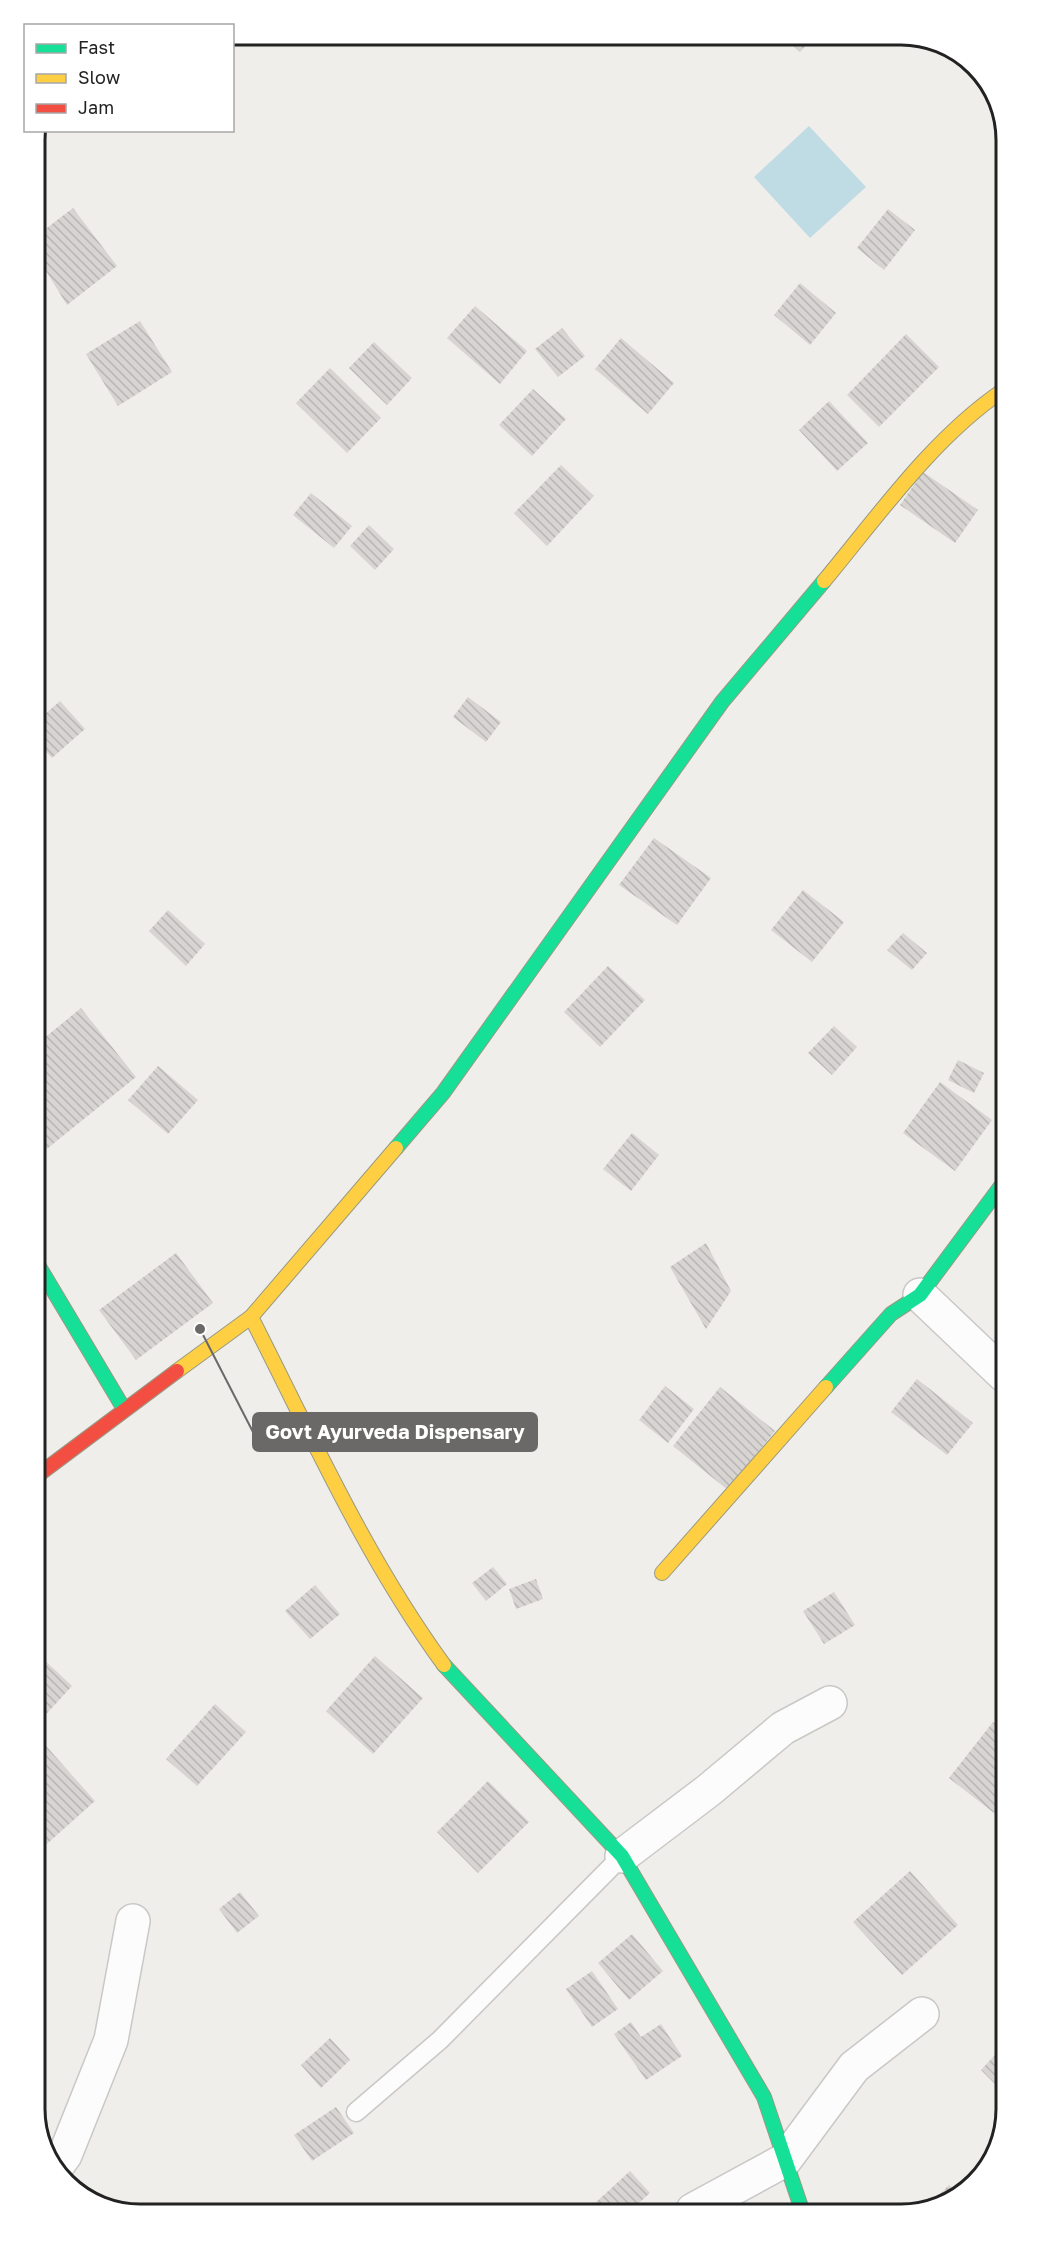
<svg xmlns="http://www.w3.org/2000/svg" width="1041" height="2249" font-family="'Golos Text',sans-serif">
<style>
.water{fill:#bfdbe3}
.building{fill:url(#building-back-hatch)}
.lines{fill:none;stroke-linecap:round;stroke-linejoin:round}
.lane-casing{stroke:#c9c8c7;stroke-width:21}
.street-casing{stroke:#c9c8c7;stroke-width:36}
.fast-casing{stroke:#999a82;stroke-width:16}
.slow-casing{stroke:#999a82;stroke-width:16}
.jam-casing{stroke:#999a82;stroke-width:16}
.lane{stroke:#fdfcfc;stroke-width:18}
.street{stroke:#fdfcfc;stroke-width:33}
.fast{stroke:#16e098;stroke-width:14}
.slow{stroke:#ffcf43;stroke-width:14}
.jam{stroke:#f24e42;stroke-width:14}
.rim{fill:none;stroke:#222;stroke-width:3}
.leader{fill:none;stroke:#6a6968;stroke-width:2}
.callout-dot{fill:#6a6968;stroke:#fff;stroke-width:2}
.callout{fill:#6a6968;stroke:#6a6968;stroke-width:2}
.callout-label{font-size:20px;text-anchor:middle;font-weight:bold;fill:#fff}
</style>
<defs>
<pattern id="building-back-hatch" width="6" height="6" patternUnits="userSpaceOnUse" patternTransform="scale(1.5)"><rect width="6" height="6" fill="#d7d4d2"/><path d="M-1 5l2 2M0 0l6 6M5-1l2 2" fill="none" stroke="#b8b6b4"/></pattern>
</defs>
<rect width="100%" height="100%" fill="#f0eeeb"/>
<path class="water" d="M809,126L866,187L810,238L754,177Z"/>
<g class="building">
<path d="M781,35H816L800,52Z"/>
<path d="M73,208L117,266L67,305L35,253V237Z"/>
<path d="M888,209L915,230L884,270L857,248Z"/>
<path d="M800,283L836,313L810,345L774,315Z"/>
<path d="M475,306L527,351L500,384L447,338Z"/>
<path d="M140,321L172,372L118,406L86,354Z"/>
<path d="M562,328L585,356L558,377L535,349Z"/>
<path d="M906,334L939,367L879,427L847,395Z"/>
<path d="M621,338L674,383L648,414L595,369Z"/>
<path d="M374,342L412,378L387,405L349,368Z"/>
<path d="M330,368L381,418L347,453L296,403Z"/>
<path d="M533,389L566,419L532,456L499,425Z"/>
<path d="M829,401L868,443L837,471L799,430Z"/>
<path d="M561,465L594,496L547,546L514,513Z"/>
<path d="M923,472L978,510L955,543L900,505Z"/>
<path d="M311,493L352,526L334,548L293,515Z"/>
<path d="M369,525L394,549L375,570L350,546Z"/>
<path d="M468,697L501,722L486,742L453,717Z"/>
<path d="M60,701L85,729L52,758L36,741V722Z"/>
<path d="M654,838L711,878L677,925L619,885Z"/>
<path d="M803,890L844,922L812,962L771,930Z"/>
<path d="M168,910L205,944L186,966L149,931Z"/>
<path d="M903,933L927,953L912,970L887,950Z"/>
<path d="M608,966L645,1000L600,1047L564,1012Z"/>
<path d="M81,1008L136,1077L43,1152L37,1145V1044Z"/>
<path d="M834,1026L857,1047L832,1075L808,1053Z"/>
<path d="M958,1060L984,1073L974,1093L948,1080Z"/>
<path d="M158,1066L198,1100L168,1134L128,1100Z"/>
<path d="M940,1082L992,1120L955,1171L903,1133Z"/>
<path d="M632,1133L659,1155L631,1191L603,1169Z"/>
<path d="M706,1243L731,1291L706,1329L670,1267Z"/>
<path d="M176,1253L213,1303L136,1360L99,1310Z"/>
<path d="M917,1379L973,1423L947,1455L891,1412Z"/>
<path d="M665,1386L694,1409L668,1443L639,1420Z"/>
<path d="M720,1387L775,1431L728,1490L673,1446Z"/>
<path d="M493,1567L507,1584L486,1601L472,1583Z"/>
<path d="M536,1579L543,1599L516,1609L509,1589Z"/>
<path d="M315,1585L340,1614L310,1639L285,1611Z"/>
<path d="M834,1592L855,1625L824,1644L803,1611Z"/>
<path d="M39,1655L72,1686L39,1722Z"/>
<path d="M375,1656L423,1698L373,1754L326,1711Z"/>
<path d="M215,1704L246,1732L197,1786L166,1759Z"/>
<path d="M993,1722L1005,1731L1006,1798L994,1813L949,1778Z"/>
<path d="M39,1738L95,1801L39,1851Z"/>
<path d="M488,1781L529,1822L478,1873L437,1832Z"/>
<path d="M910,1871L958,1925L902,1975L853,1922Z"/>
<path d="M240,1892L259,1916L237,1933L219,1909Z"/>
<path d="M632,1934L663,1971L629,2000L598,1963Z"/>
<path d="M592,1971L618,2009L592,2027L566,1989Z"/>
<path d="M631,2022L641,2037L661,2024L682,2056L646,2080L614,2034Z"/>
<path d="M330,2038L350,2060L321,2088L301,2065Z"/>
<path d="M1006,2043V2095L981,2070Z"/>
<path d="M336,2107L354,2133L312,2161L294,2135Z"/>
<path d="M630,2171L650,2193L630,2211H600L594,2204Z"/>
<path d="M949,2185L957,2193L935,2209H925Z"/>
<path d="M577,2204L582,2211H567Z"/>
</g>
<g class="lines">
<defs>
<path id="lane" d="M356,2112L440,2040L622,1856"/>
<g id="street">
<path d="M920,1295L1004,1375"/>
<path d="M622,1856L709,1790L783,1728L830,1703"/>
<path d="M57,2166L65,2155L111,2040L133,1921"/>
<path d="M693,2210L785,2160L854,2067L922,2014"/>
</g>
<g id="fast">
<path d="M396,1148L443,1093L722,702L824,581"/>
<path d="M38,1265L124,1409"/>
<path d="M826,1387L891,1314L920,1295L1004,1182"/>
<path d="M444,1665L622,1856L764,2097L802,2210"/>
</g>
<g id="slow">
<path d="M824,581C878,516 932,439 1002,391"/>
<path d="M251,1317C311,1435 366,1558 444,1665"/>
<path d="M177,1371L251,1317L396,1148"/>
<path d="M662,1573L826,1387"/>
</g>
<path id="jam" d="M38,1475L177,1371"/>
</defs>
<use href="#lane" class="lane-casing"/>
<use href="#street" class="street-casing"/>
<use href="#fast" class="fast-casing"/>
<use href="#slow" class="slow-casing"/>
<use href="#jam" class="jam-casing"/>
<use href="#lane" class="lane"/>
<use href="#street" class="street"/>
<use href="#fast" class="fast"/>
<use href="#slow" class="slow"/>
<use href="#jam" class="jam"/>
</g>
<path d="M0 0H1041V2249H0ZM140 45H901A95 95 0 0 1 996 140V2109A95 95 0 0 1 901 2204H140A95 95 0 0 1 45 2109V140A95 95 0 0 1 140 45Z" fill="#fff" fill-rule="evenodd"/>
<path class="rim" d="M140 45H901A95 95 0 0 1 996 140V2109A95 95 0 0 1 901 2204H140A95 95 0 0 1 45 2109V140A95 95 0 0 1 140 45Z"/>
<path class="leader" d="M200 1329L253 1432"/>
<circle class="callout-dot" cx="200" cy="1329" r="6"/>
<rect class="callout" x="253" y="1413" width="284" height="38" rx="6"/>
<g class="callout-label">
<text x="395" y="1439">Govt Ayurveda Dispensary</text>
</g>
<rect x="24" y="24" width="210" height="108" fill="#ffffff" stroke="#a7a7a7" stroke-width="1.5"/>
<rect x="36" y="44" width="30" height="9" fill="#16e098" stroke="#a7a7a7" stroke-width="1.5"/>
<text x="78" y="54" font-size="18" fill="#222222">Fast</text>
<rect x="36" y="74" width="30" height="9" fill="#ffcf43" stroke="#a7a7a7" stroke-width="1.5"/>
<text x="78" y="84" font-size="18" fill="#222222">Slow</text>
<rect x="36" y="104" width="30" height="9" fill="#f24e42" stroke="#a7a7a7" stroke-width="1.5"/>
<text x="78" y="114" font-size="18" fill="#222222">Jam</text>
</svg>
